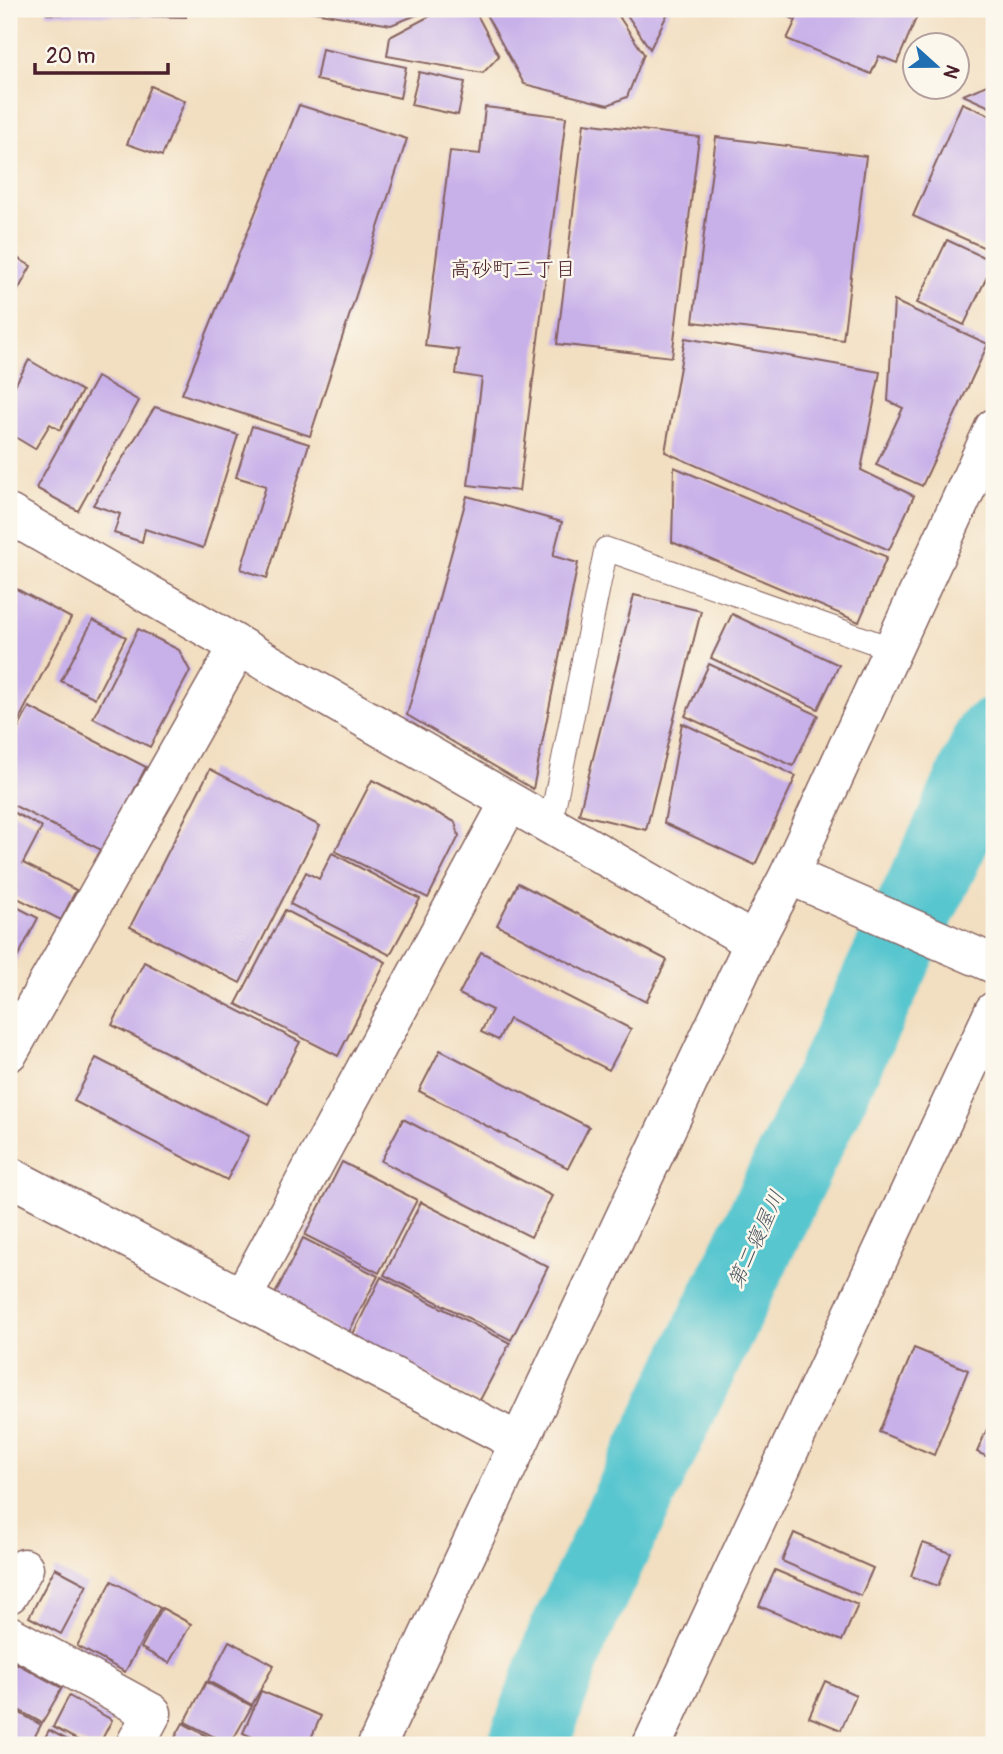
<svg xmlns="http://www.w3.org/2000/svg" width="1003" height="1754" font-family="Pangolin,'Klee One',sans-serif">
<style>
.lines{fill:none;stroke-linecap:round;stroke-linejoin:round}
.river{stroke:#59c6cf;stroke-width:80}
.building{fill:#c8b0e9}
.lane-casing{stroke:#85625f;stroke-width:25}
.street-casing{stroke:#85625f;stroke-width:41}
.lane{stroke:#fff;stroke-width:23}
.street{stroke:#fff;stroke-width:38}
.labels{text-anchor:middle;stroke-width:5;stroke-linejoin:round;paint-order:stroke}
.neighbourhood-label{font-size:21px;fill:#4a1f2b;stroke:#fbf7ec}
.water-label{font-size:21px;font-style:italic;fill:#4f5964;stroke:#fbf7ec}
</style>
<rect width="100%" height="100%" fill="#fbf7ec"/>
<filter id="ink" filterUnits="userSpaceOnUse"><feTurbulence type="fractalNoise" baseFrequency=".0143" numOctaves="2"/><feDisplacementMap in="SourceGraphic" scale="14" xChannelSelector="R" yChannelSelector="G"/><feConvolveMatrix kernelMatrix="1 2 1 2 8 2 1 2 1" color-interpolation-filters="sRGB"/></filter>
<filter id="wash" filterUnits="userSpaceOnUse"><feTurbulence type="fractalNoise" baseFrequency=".00686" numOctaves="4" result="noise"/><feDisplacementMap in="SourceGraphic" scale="28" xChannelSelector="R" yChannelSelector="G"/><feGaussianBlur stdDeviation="1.57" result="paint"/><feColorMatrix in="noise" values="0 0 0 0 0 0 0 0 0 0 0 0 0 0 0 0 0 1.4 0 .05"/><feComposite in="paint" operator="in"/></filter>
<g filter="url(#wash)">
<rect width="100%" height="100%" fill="#f2dec0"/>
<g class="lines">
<path class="river" d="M528,1745L568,1635L956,824L994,738"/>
</g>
<g id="blocks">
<g class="building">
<path d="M46,9H186V17L47,14Z"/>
<path d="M296,9H432L391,25Z"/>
<path d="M443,9H474L499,56L483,73L387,56L390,37Z"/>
<path d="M483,9H614L644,54L627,97L608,105L524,84Z"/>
<path d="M623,9H670L650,49Z"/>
<path d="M769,9H920L897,63L879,56L871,74L787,39L796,20Z"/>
<path d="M322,49L406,67L400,98L316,80Z"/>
<path d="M419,72L465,82L458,115L411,105Z"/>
<path d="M994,82V109L963,95Z"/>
<path d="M151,86L185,101L162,156L127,144Z"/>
<path d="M962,103L994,117V252L913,216Z"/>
<path d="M299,105L407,139L310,436L182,394Z"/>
<path d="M485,107L566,117L519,491L468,485L482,378L456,374L459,350L425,346L450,151L480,154Z"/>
<path d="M584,123L699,137L672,357L557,344Z"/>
<path d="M716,137L866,156L843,340L693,322Z"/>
<path d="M947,240L994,262L964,325L917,303Z"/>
<path d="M9,253L31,266L9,307Z"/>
<path d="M894,301L988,344L922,486L876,465L903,408L888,401Z"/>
<path d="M685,338L880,372L861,470L914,496L889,550L665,452Z"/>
<path d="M29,360L82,391L60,430L50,424L35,449L15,437L9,447V396Z"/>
<path d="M97,377L139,401L78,511L36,488Z"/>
<path d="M155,407L238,435L203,548L145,529L142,542L114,533L120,514L93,505Z"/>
<path d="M252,426L309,444L267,578L241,569L266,486L236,477Z"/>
<path d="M674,467L887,557L859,622L672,542Z"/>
<path d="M467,496L562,522L553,556L578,563L533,789L407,715Z"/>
<path d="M9,585L71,618L9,739Z"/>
<path d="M634,595L701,611L646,830L579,814Z"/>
<path d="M732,614L839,665L818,709L711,658Z"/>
<path d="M93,620L126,637L95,698L61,681Z"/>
<path d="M138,629L179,650L190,671L150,747L93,718Z"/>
<path d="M709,664L818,715L793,766L685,716Z"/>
<path d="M29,707L146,767L103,851L9,803V747Z"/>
<path d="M682,723L796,776L755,865L664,823Z"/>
<path d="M210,769L320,826L240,983L130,927Z"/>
<path d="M372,780L455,822L459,836L428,898L335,851Z"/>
<path d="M9,810L42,827L23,863L76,890L61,920L9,894Z"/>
<path d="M332,853L420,899L390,955L290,904L306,872L319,879Z"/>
<path d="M518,883L667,960L646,1002L497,925Z"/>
<path d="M9,903L38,918L9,974Z"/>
<path d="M285,910L386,962L338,1056L236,1004Z"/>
<path d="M481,952L631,1029L609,1070L509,1019L498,1040L481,1032L492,1010L459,994Z"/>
<path d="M144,962L300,1042L268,1104L112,1025Z"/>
<path d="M440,1050L589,1127L568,1168L419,1091Z"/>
<path d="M96,1058L249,1136L227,1180L74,1101Z"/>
<path d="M403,1119L552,1196L531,1237L381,1161Z"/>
<path d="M342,1162L417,1200L379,1273L305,1235Z"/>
<path d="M421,1202L548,1267L511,1340L384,1275Z"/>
<path d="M303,1238L378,1276L348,1334L274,1296Z"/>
<path d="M381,1277L510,1343L479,1402L352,1336Z"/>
<path d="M914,1348L968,1370L934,1455L879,1432Z"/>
<path d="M994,1413V1460L977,1452Z"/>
<path d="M794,1533L873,1568L861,1596L782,1561Z"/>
<path d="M923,1543L951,1553L938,1586L911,1576Z"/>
<path d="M55,1568L87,1585L61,1634L29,1617Z"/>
<path d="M775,1570L858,1605L842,1641L759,1606Z"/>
<path d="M112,1581L160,1608L125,1672L77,1646Z"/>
<path d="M162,1608L191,1624L169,1663L141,1648Z"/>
<path d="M229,1641L274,1665L252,1705L208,1681Z"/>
<path d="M14,1662L62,1688L42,1723L9,1705V1672Z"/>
<path d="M825,1681L856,1695L841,1730L809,1717Z"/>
<path d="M206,1682L252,1706L230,1745L185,1722Z"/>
<path d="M261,1691L321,1716L308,1745H270L243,1733Z"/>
<path d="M69,1696L112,1720L99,1745H87L53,1727Z"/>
<path d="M9,1707L41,1725L30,1745H9Z"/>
<path d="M183,1723L223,1745H171Z"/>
<path d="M49,1730L77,1745H41Z"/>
</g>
</g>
</g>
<g filter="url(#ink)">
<use href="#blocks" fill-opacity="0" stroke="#85625f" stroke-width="2"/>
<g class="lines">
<defs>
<path id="lane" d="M550,826L606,549L893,649"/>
<g id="street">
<path d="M9,514L754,942"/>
<path d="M789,875L994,964"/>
<path d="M9,1052L238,647"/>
<path d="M9,1176L518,1442"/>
<path d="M242,1298L509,803"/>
<path d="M9,1594L24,1568"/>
<path d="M9,1635L152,1713L135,1745"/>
<path d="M377,1745L754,942L789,875L994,428"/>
<path d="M652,1745L994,1011"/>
</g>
</defs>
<use href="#lane" class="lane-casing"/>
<use href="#street" class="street-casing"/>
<use href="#lane" class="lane"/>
<use href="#street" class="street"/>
</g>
</g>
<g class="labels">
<g class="neighbourhood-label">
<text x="513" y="276">高砂町三丁目</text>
</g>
<g class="water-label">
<text transform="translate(756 1239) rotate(-65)" y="7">第二寝屋川</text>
</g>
</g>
<rect width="1003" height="1754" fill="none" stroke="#fbf7ec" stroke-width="35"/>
<g transform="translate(936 66) rotate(111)"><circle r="33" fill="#fbf7ec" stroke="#b4a19f" stroke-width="2"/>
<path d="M0-5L12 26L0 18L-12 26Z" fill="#1f6fb2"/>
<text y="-10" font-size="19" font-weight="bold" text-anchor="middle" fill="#4a1f2b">N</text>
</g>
<path d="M35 63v10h133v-10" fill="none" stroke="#4a1f2b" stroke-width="3.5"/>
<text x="46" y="63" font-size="21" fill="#4a1f2b" stroke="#fbf7ec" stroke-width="5" paint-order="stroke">20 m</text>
</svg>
